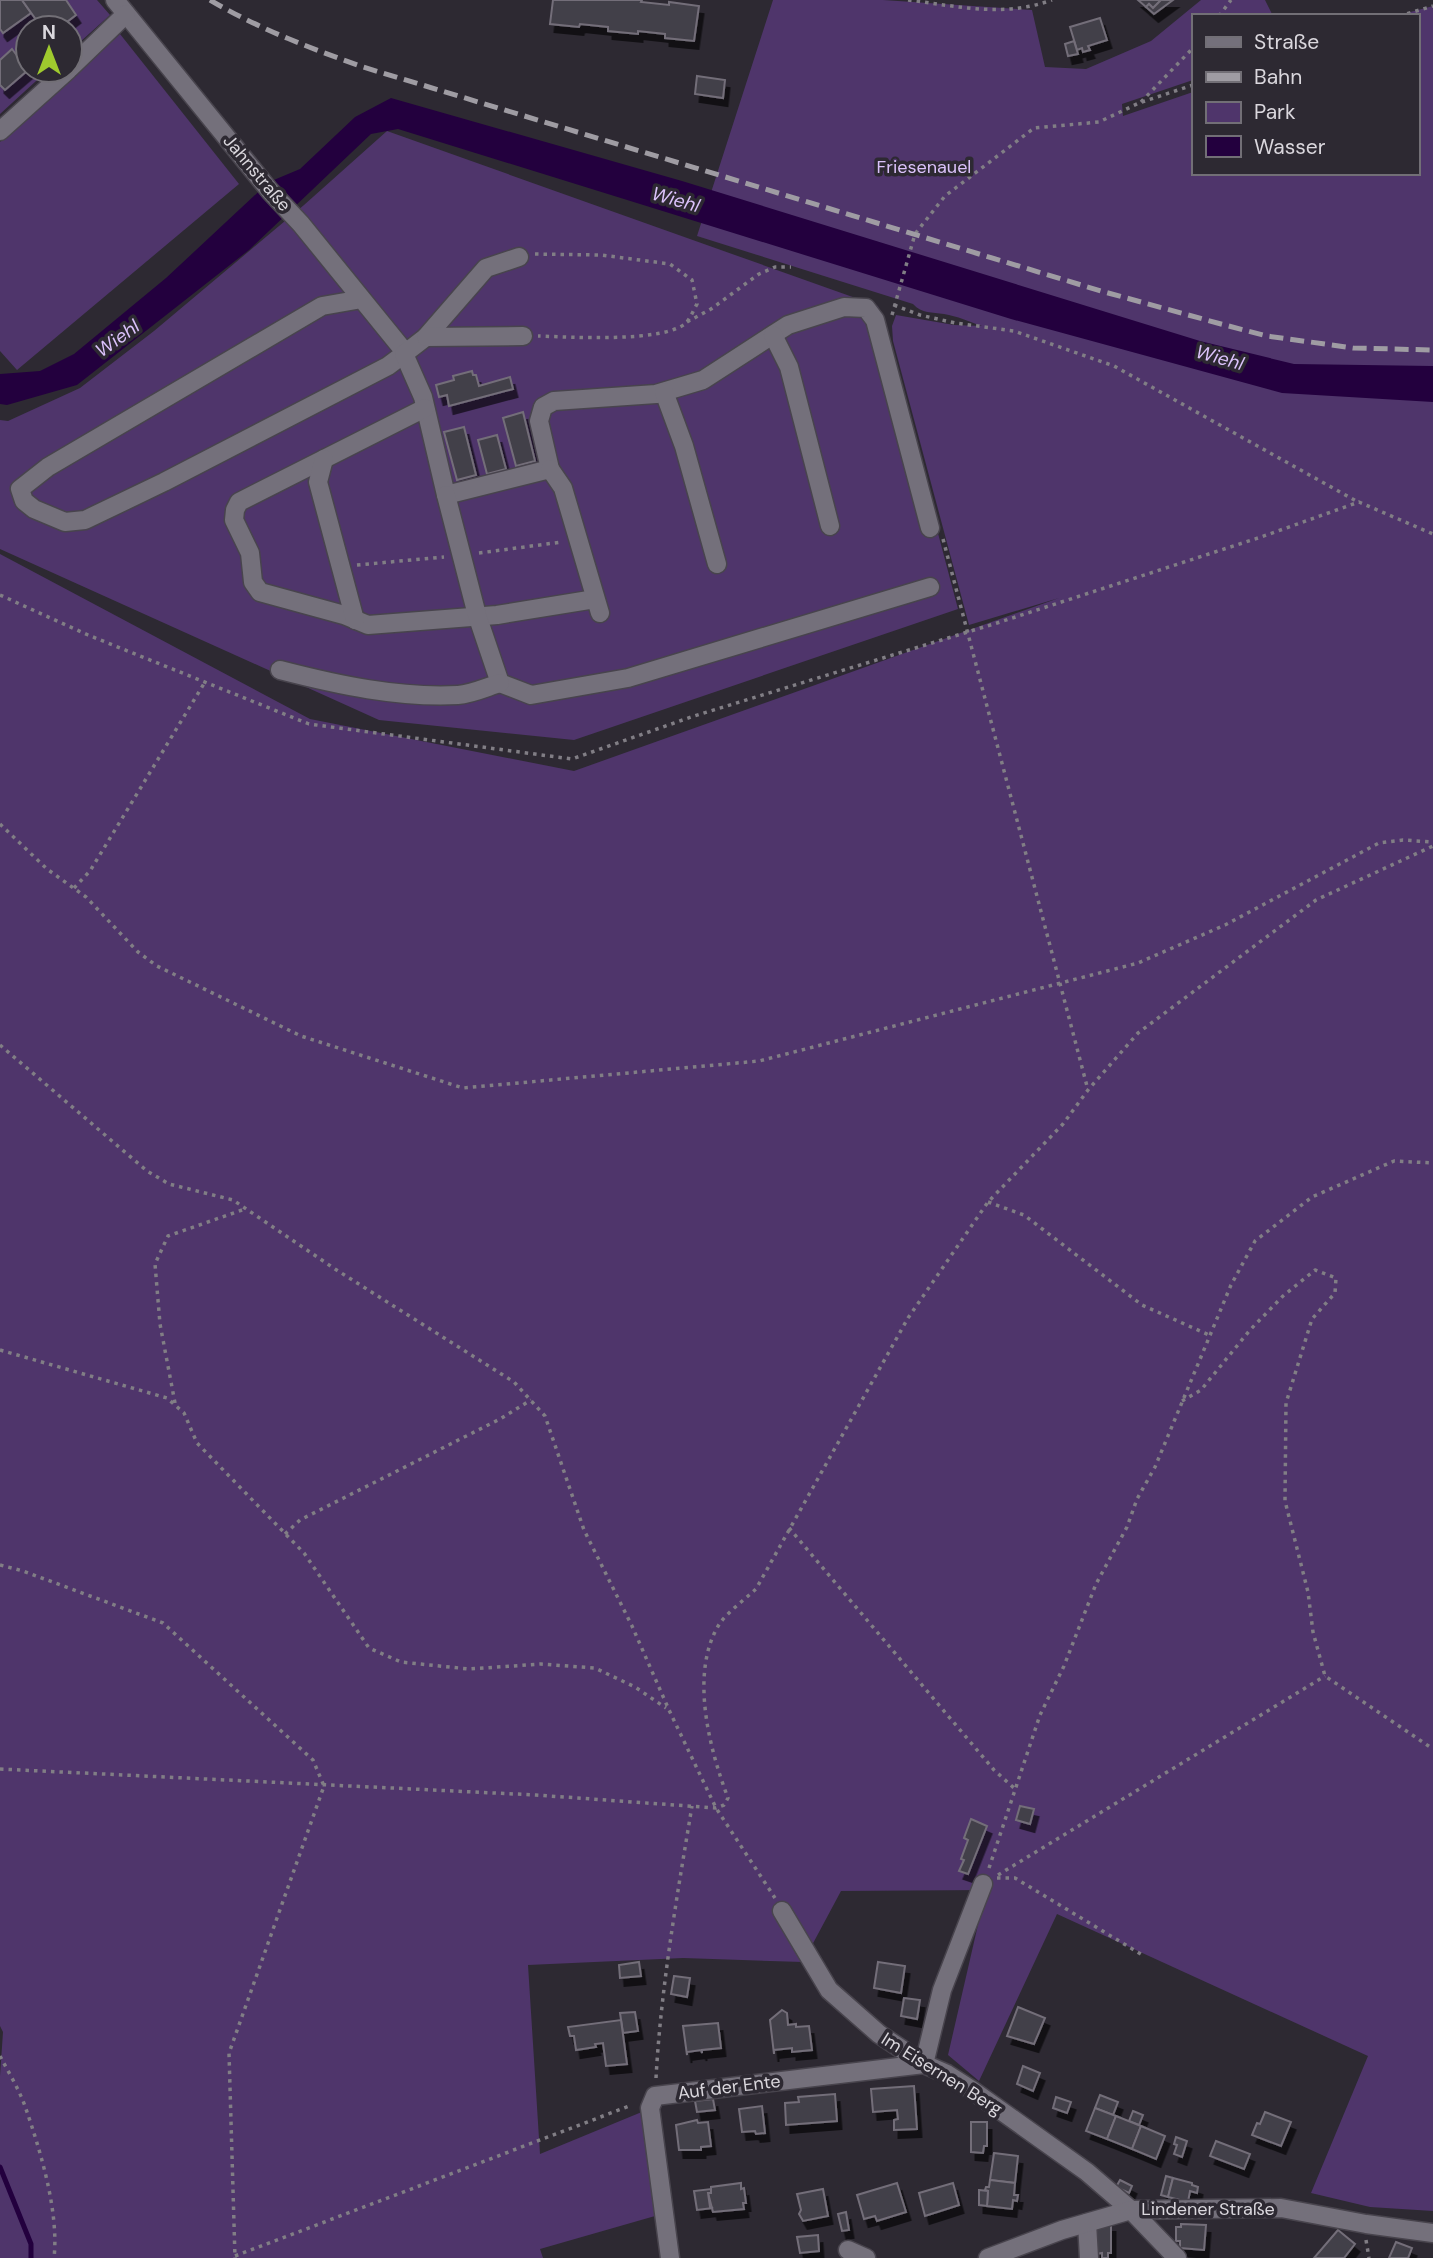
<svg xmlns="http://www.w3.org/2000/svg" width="1433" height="2258" font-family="'DM Sans',sans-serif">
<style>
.green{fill:#4f356b}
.water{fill:#23003e}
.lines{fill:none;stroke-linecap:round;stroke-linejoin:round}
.stream{stroke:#23003e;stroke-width:5}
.building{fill:#433f49;stroke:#736e79;stroke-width:2;filter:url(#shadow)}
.minor-casing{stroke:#48444d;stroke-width:21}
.path{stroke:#817e85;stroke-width:3.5;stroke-dasharray:3.5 5;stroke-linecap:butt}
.minor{stroke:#74707b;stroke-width:18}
.rail{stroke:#9f9ca3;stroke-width:5;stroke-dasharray:14 7;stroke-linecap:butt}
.labels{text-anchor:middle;stroke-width:7;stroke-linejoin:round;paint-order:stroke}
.park-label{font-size:18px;fill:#dbc2fb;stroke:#2d2932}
.street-label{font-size:18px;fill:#dad7dd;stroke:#2d2932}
.water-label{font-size:19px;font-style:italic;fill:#dbc2fb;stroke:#2d2932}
</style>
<defs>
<filter id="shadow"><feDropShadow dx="4.5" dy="8" stdDeviation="0" flood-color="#0009"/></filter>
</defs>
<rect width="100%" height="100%" fill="#2d2932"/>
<g class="green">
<path d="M0,0H97L110,15L70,51V28H28V70H48L0,114Z"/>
<path d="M773,0H883L1032,10L1045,67L1086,69L1151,41L1201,0H1265L1273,16H1193V80L1122,104L1123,116L1193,92V173H1417V16L1403,14L1433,6V2211L1370,2207L1311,2193L1368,2056L1057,1914L979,2081L948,2055L986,1890L841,1891L803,1962L683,1958L528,1965L540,2154L649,2109L662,2214L540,2249L543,2258H0V2076L3,2032L0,2026V554L310,719L574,771L1059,598L969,625L893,341L892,326L896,315L954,325L982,326C970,322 957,316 944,314C932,312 922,314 913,304L697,236Z"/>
<path d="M120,34L239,184L17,370L0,351V142Z"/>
<path d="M387,131L878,306L958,609L574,740L379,720L0,549V420L8,421L80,388L154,331L304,205Z"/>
</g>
<path class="water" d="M391,98L682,181L1200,341L1294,364L1433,366V402L1282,393L1011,319L398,129L371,134L249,250L77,385L7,405L0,404V374L40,371L74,354L166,278L269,182L300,169L355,117Z"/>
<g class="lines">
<path class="stream" d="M0,2167L31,2244V2258"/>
</g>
<g class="building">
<path d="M0,0H22L31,13L3,33L0,29Z"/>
<path d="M22,0H66L76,15L59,28H42Z"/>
<path d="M553,0H642L641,2L669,5V2L699,6L694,41L665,38V34L638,31V34L608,31V27L580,24L579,27L550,24Z"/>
<path d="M1138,0H1161L1153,8L1149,4L1146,7Z"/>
<path d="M1161,0H1173L1154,14L1146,7L1149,4L1153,8Z"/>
<path d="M1100,18L1107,40L1088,46L1090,50L1083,52L1082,48L1077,50L1070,27Z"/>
<path d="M1074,41L1078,54L1068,56L1065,44Z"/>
<path d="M12,49L28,70L5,90L0,85V60Z"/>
<path d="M697,76L725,80L723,98L695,94Z"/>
<path d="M472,371L473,375H476L479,386L510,377L513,389L449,406L447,395L439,397L436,385L454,380L453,376Z"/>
<path d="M523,412L535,461L516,466L503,418Z"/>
<path d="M464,427L476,475L457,480L444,432Z"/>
<path d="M497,435L506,469L487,474L478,440Z"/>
<path d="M1020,1806L1034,1809L1030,1824L1016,1820Z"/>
<path d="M971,1819L987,1826L968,1874L959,1871L964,1860L961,1859L968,1840L964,1838Z"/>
<path d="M639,1962L641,1976L620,1978L619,1965Z"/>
<path d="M878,1962L905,1966L901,1993L874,1988Z"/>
<path d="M674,1976L690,1978L687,1997L671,1994Z"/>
<path d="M904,1998L920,2000L917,2019L901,2016Z"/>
<path d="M1018,2007L1045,2018L1034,2044L1007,2036Z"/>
<path d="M782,2010L787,2013L788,2025L796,2024V2027L809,2026L812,2050L792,2052V2048L774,2050V2054L770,2020Z"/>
<path d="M635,2012L638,2031L623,2033L620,2013Z"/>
<path d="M621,2020L627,2064L606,2066L603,2043L595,2044L596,2047L576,2050L574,2036H570L568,2027Z"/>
<path d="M718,2023L721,2048L702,2050V2053L701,2050L687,2052V2055L683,2026Z"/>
<path d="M1023,2066L1040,2073L1033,2091L1017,2084Z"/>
<path d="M914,2086L917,2129L894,2130V2120L898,2119L897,2110L873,2112L871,2089Z"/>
<path d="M835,2094L837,2121L786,2125L785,2103L799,2102L798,2097Z"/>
<path d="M1100,2095L1118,2102L1113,2115L1095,2108Z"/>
<path d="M1056,2097L1071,2102L1067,2113L1053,2108Z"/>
<path d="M713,2099L715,2110L697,2112L695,2101Z"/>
<path d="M762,2106L765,2133L756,2134L755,2131L742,2132L739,2109Z"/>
<path d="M1095,2108L1116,2116L1107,2139L1086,2131Z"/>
<path d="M1133,2111L1143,2115L1139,2125L1129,2121Z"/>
<path d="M1265,2112L1291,2122L1281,2146L1252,2135L1257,2123L1260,2124Z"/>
<path d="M1116,2116L1141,2126L1132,2149L1107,2139Z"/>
<path d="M697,2120L698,2123L708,2122L711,2146L701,2147V2150H679L676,2125Z"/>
<path d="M971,2122H987V2146H984L983,2153L971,2152Z"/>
<path d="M1141,2126L1165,2136L1156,2159L1132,2149Z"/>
<path d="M1176,2137L1187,2141L1182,2157L1174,2154L1177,2145L1174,2144Z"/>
<path d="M1216,2141L1250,2154L1244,2169L1210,2156Z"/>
<path d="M994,2153L1018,2156L1015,2183L990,2180Z"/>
<path d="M1166,2176L1173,2178L1168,2197L1161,2195Z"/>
<path d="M1173,2178L1192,2183V2185L1198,2187L1197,2193L1190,2191L1188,2202L1168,2197Z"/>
<path d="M990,2180L1015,2183L1014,2195H1018L1017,2201L1013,2200L1012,2209L987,2206L988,2191L985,2190L986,2187H989Z"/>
<path d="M1120,2180L1132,2186L1129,2193L1116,2187Z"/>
<path d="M741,2183V2189L744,2188L746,2203H743L744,2209L713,2212L708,2193H711V2187Z"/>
<path d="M897,2183L906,2212L877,2221L875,2216L864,2219L857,2195Z"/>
<path d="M953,2183L959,2205L925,2216L919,2193Z"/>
<path d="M711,2189V2193H708L710,2207L713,2208L697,2210L694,2191Z"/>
<path d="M823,2189L828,2216L803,2221L799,2214L801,2210L797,2194Z"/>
<path d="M979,2190L988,2191L987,2206L979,2205Z"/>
<path d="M846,2212L849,2230L842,2231L838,2214Z"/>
<path d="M1097,2224H1111V2253H1108V2258H1102V2253L1096,2254Z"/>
<path d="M1181,2224L1206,2225L1204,2250L1180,2248V2241H1176V2227H1181Z"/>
<path d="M1338,2230L1355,2244L1344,2258H1314Z"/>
<path d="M818,2235L819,2251L800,2253L797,2237Z"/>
<path d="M1396,2242L1412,2248L1408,2258H1389Z"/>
</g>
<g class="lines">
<defs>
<g id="minor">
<path d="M115,0L270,191L301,224L400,346L404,354L388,366L164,482L85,520L65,522L34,509L24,501L20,489L48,467L322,306L362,299"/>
<path d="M70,68L126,14"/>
<path d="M0,131L68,70"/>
<path d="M519,257L486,268L426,337L404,354L423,397L446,495L550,469L539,421L543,407L554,401L656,394L703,380L788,325L844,307L866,308L875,320L930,528"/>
<path d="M773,335L789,367L830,526"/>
<path d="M426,337L523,336"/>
<path d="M664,392L684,446L717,564"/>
<path d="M425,408L239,502L235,510L234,520L250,553L253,582L260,592L344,615L368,625L497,615L595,599"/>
<path d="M324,459L318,482L355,620"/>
<path d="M550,469L563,488L600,613"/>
<path d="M446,495L477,615L500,683L531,695L628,678L930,587"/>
<path d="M280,670C338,685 398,698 458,695C472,694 487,687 500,683"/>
<path d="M782,1911L829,1990L879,2034L924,2064L947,2074L972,2090L1087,2172L1131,2210L1177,2258"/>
<path d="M924,2064L942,1990L983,1884"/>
<path d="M1087,2223L1089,2258"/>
<path d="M848,2250L866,2258"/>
<path d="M670,2258L650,2108L655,2096L924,2064"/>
<path d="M988,2258L1062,2230L1131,2210L1281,2208L1366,2224L1433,2233"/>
</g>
</defs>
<use href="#minor" class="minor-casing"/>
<g class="path">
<path d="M908,0C958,6 1002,18 1052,0"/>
<path d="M1219,16L1231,0"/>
<path d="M1399,16L1433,6"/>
<path d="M1141,102L1193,48"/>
<path d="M535,254L601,255L670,264L692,280L697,304C694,309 690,319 686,323C663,343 569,337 538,336"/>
<path d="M894,305L920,315L955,323L1014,331L1114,366L1358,502"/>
<path d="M892,315L915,234L945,196L987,164L1034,128L1099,122L1139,103L1193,85"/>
<path d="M687,322L711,309L759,274L775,267H791"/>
<path d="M943,539L1088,1090"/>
<path d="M479,553L562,542"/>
<path d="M357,565L444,557"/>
<path d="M0,595L88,635L309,724L572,759L694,716L997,623L1261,537L1359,502L1433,534"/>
<path d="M0,824L47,869L86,897L138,952L157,966L301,1036L463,1088L759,1061L1138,963L1225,925L1379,843L1403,840L1433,842"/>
<path d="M74,888L90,871L205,682"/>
<path d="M0,1045L147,1171L169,1184L233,1200L335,1269L514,1382L545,1416L584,1530L632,1626L669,1710L716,1808L775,1898"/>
<path d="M988,1202L1024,1215L1142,1305L1209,1335"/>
<path d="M0,1350L167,1398L184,1413L197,1443L304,1553L369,1648L401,1662L469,1669L541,1664L595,1668L635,1687L666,1708"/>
<path d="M1182,1401L1201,1390L1250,1330L1283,1296L1315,1270L1336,1278L1335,1293L1312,1319L1286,1403L1285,1501L1308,1592L1313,1632L1325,1676L1433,1749"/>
<path d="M175,1403L160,1324L155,1264L168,1236L245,1209"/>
<path d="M789,1528L994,1770L1014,1788"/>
<path d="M285,1534L300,1520L500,1419L531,1400"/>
<path d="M0,1565L23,1571L163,1623L313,1760L324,1786L229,2053L235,2258"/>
<path d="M0,1769L536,1795L716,1808L724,1805L728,1798C709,1748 689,1671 720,1623C729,1611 744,1600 756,1589L908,1318L988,1202L1063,1124L1088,1090L1138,1033L1316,900L1433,846"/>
<path d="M989,1868L1040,1715L1064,1666L1096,1584L1127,1527L1137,1499L1155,1467L1231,1285L1255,1241L1312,1197L1394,1161L1433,1163"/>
<path d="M998,1875L1325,1676"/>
<path d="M997,1878H1015L1144,1956"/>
<path d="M0,2056C9,2073 20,2091 26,2109C41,2153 59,2212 54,2258"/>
<path d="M656,2078C661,1987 677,1896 692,1806"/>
<path d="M1366,2240L1369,2258"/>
<path d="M235,2256L632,2105"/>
</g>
<use href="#minor" class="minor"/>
<path class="rail" d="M210,0C259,29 310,48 363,67L1101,291L1221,324L1267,336L1353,348L1433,350"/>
</g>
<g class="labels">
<g class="park-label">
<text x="924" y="173">Friesenauel</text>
</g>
<g class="street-label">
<text transform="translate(257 173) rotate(50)" y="6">Jahnstraße</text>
<text transform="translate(942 2074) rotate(32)" y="6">Im Eisernen Berg</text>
<text transform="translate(729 2087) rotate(-7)" y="6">Auf der Ente</text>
<text x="1208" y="2215">Lindener Straße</text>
</g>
<g class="water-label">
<text transform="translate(676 199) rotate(16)" y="7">Wiehl</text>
<text transform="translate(117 338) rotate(-36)" y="7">Wiehl</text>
<text transform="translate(1220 357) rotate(16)" y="7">Wiehl</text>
</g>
</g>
<rect x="1192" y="14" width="228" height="161" fill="#2d2932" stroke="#726f76" stroke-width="2"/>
<rect x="1206" y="37" width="35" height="10" fill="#74707b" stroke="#726f76" stroke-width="2"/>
<text x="1254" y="49" font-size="21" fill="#dad7dd">Straße</text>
<rect x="1206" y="72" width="35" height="10" fill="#9f9ca3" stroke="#726f76" stroke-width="2"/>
<text x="1254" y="84" font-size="21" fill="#dad7dd">Bahn</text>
<rect x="1206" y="102" width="35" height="21" fill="#4f356b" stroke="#726f76" stroke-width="2"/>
<text x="1254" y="119" font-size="21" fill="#dad7dd">Park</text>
<rect x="1206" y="136" width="35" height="21" fill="#23003e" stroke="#726f76" stroke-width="2"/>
<text x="1254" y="154" font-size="21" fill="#dad7dd">Wasser</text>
<g transform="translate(49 49)"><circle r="33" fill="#2d2932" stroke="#726f76" stroke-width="2"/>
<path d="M0-5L12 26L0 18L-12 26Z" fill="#9fca2e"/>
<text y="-10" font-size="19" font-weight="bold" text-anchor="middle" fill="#dad7dd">N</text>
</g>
</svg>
